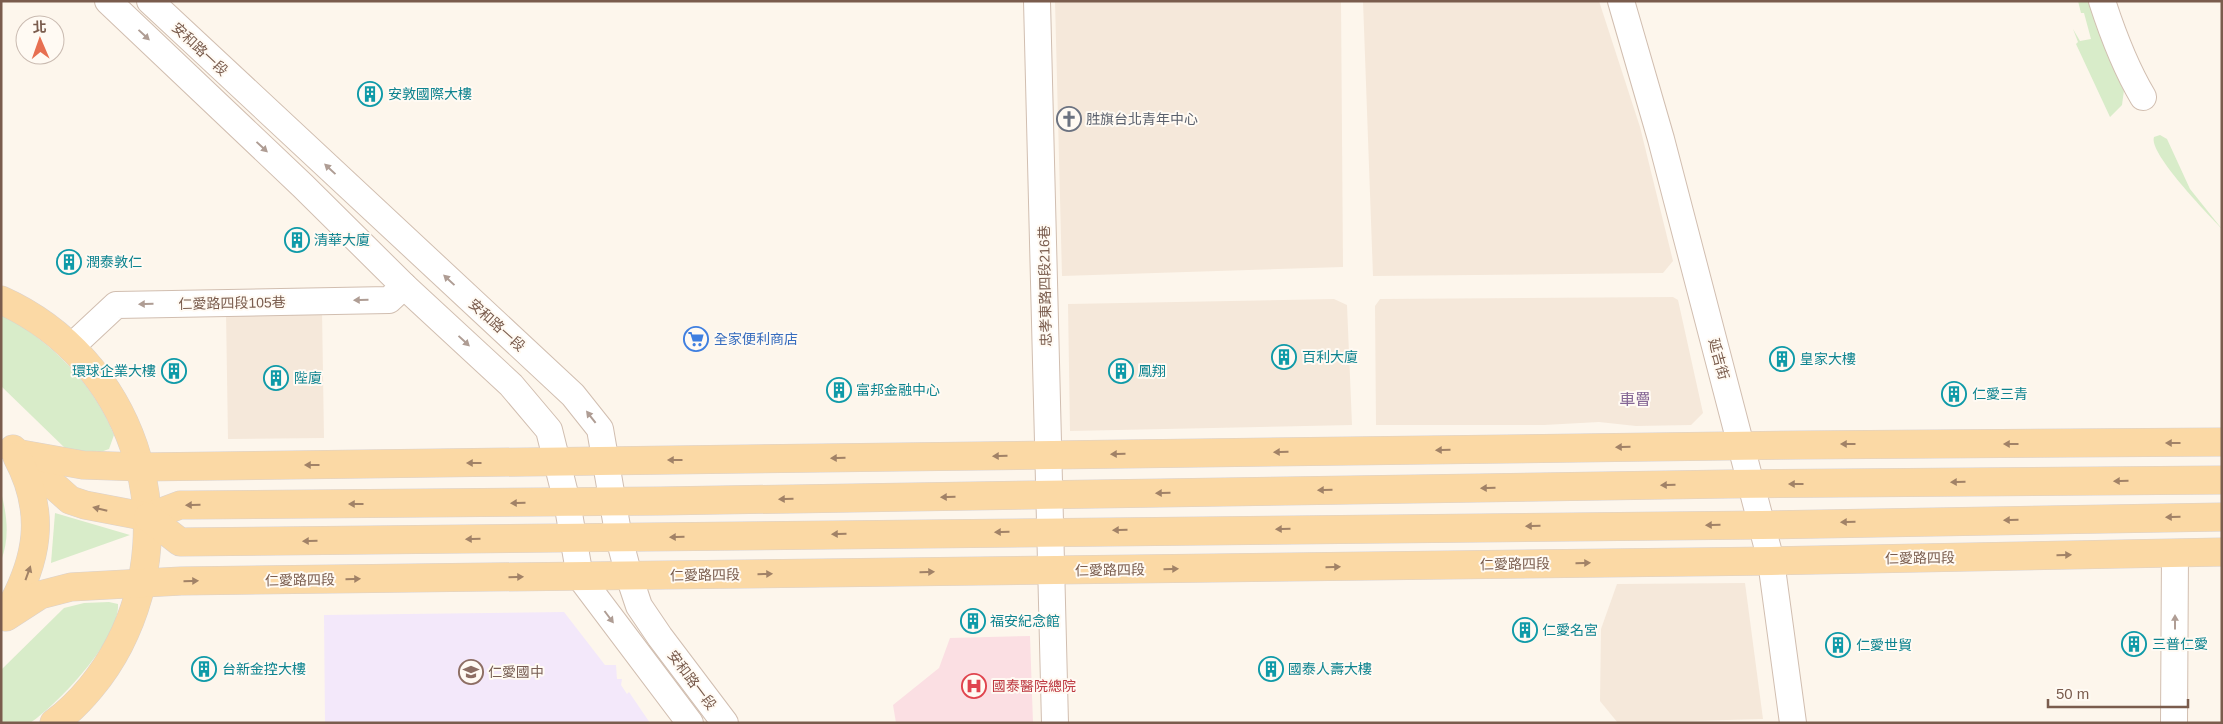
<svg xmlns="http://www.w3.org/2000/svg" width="2223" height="724" font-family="Helvetica,'Noto Sans TC',sans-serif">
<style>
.residential{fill:#f5e8da}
.education{fill:#f3e8fa}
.medical{fill:#fbdfe3}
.green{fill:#d8ecc9}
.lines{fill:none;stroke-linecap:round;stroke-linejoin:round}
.minor-casing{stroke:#d1beb0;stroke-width:28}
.major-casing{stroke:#dad1cd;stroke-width:29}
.minor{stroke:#fff;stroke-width:26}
.major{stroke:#fbd9a5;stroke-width:28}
.oneway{fill:#af9d94}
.oneway2{fill:#a18267}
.labels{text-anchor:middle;stroke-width:4;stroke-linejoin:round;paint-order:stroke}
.street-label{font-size:14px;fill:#7a5c4d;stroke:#fffaf3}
.culture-label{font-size:14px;fill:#0d838f;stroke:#fffaf3;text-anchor:start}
.worship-label{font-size:14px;fill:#5b616d;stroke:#fffaf3;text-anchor:start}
.shop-label{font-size:14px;fill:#366cbe;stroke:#fffaf3;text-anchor:start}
.education-label{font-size:14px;fill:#785e54;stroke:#fffaf3;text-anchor:start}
.health-label{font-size:14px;fill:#be3a42;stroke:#fffaf3;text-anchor:start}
.quarter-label{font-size:16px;fill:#846695;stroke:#fffaf3}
</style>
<rect width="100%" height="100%" fill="#fdf6ec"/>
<g class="residential">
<path d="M1055,1H1341L1343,267L1062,276Z"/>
<path d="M1363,1H1599L1640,127L1673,261L1663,273L1373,276Z"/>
<path d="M1673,297L1678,300L1703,413L1691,425L1636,426L1599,422L1544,425H1376L1375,306L1380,299Z"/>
<path d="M1334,299L1347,305L1352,425L1070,431L1068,304Z"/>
<path d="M322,311L324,438L228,439L226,312Z"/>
<path d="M1745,583L1763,719L1618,723L1600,701L1601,629L1617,584Z"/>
</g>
<path class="education" d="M564,612L605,665H616L617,679H622L621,685L627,694L629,692L650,723H325L324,615Z"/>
<path class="medical" d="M1030,636L1033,723H896L893,705L939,668L950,638Z"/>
<g class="green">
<path d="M2078,1H2090L2124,90L2122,105L2110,117L2076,44L2078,42L2073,29L2080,41L2091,39L2084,13H2081Z"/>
<path d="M2160,135L2167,139L2190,189L2222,229C2209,215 2148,153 2154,137Z"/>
<path d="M1,313C50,342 92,381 114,435L109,449L95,454L66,449L1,386Z"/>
<path d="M1,492C7,515 10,538 1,561Z"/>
<path d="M55,513L130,535L51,563Z"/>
<path d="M109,602L118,604C120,639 58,704 30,723H1V670L64,608L84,603Z"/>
</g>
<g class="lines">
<defs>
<g id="minor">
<path d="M108,1L303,186L404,286L511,385L549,430L567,502L580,577L690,723"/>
<path d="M150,1L573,395L600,429L619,538L629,576L639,606L660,637L725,723"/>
<path d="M1037,1L1055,723"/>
<path d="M1621,1L1661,139L1771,561L1793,723"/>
<path d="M2102,1C2113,35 2125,67 2143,97"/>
<path d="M71,347L116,305L389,300L404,286"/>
<path d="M2174,723L2175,553"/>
</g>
<g id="major">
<path d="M1,300C132,359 185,517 119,645C104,674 81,703 54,723"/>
<path d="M13,449L70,500L85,505L148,517L180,505H190L661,501L1728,484L2222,480"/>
<path d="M21,454L83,465L141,467L1802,445L2222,442"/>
<path d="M148,517L180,542L1761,525L2222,517"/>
<path d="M7,614C38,561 47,513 17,457"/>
<path d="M6,617L40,595L71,587L181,581L1771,561L2222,552"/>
</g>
</defs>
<use href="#minor" class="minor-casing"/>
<use href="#major" class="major-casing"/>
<use href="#minor" class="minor"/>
<use href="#major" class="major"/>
</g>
<defs><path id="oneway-solid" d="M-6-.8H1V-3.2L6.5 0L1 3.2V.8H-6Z" transform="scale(1.25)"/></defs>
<g class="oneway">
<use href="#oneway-solid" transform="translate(144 35) rotate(43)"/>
<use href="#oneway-solid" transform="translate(262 147) rotate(43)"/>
<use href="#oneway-solid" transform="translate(330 169) rotate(-137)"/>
<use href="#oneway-solid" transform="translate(449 280) rotate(-137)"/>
<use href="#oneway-solid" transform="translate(361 300) rotate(179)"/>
<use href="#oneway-solid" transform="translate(146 304) rotate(179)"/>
<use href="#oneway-solid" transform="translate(464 341) rotate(43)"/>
<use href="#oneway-solid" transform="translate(591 417) rotate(-128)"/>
<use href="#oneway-solid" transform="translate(609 617) rotate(53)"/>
<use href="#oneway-solid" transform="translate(2175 622) rotate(-90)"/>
</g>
<g class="oneway2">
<use href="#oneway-solid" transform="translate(2173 443) rotate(180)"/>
<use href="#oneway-solid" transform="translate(1848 444) rotate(180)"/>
<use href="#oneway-solid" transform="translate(2011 444) rotate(180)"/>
<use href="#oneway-solid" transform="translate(1623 447) rotate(179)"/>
<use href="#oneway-solid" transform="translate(1443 450) rotate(179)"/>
<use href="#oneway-solid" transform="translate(1281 452) rotate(179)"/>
<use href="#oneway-solid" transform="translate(1118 454) rotate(179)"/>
<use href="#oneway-solid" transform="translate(1000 456) rotate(179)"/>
<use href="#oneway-solid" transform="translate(838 458) rotate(179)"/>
<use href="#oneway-solid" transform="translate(675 460) rotate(-180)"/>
<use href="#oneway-solid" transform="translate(474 463) rotate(180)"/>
<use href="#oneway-solid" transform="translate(312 465) rotate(180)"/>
<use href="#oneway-solid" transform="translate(2121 481) rotate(179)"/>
<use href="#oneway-solid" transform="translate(1958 482) rotate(179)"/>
<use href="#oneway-solid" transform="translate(1796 484) rotate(-180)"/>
<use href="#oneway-solid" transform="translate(1668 485) rotate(179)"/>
<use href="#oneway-solid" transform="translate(1488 488) rotate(179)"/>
<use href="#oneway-solid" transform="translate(1325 490) rotate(179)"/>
<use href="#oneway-solid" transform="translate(1163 493) rotate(179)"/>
<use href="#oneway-solid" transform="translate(948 497) rotate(179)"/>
<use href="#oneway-solid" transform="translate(786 499) rotate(179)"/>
<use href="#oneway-solid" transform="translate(518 503) rotate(179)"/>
<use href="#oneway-solid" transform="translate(356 504) rotate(180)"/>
<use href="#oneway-solid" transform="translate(193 505) rotate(179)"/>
<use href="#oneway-solid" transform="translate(100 509) rotate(-166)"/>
<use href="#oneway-solid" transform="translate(2173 517) rotate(179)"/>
<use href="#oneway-solid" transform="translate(2011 520) rotate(179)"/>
<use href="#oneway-solid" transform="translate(1848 522) rotate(179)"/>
<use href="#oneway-solid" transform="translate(1713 525) rotate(179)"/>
<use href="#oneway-solid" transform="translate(1533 526) rotate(179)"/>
<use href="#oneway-solid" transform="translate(1283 529) rotate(179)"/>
<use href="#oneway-solid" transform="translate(1120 530) rotate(179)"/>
<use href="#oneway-solid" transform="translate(1002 532) rotate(179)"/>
<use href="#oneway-solid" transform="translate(839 534) rotate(179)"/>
<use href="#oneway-solid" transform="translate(677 537) rotate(179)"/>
<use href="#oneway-solid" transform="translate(473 539) rotate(179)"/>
<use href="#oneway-solid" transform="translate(310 541) rotate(179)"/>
<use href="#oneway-solid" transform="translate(2064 555) rotate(-1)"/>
<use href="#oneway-solid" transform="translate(1583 563) rotate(-1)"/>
<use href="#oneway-solid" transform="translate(1333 567) rotate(-1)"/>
<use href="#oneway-solid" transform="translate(1171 569) rotate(-1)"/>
<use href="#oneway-solid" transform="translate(927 572) rotate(-1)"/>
<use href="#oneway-solid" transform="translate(28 573) rotate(-70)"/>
<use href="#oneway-solid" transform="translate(765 574) rotate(-1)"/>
<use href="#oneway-solid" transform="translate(516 577) rotate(-1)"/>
<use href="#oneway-solid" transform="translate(353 579) rotate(-1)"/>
<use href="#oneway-solid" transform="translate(191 581) rotate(-1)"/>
</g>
<defs>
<symbol id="building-ring" viewBox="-11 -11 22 22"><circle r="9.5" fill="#fffaf3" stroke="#0f9aa8" stroke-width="1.5"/><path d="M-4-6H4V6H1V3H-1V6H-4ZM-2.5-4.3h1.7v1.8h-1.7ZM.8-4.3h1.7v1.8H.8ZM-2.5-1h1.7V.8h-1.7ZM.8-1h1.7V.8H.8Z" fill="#0f9aa8"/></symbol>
<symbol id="church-ring" viewBox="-11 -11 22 22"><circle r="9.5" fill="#fffaf3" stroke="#6b7280" stroke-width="1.5"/><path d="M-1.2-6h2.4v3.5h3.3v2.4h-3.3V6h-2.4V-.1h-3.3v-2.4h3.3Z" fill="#6b7280"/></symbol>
<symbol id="supermarket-ring" viewBox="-11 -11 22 22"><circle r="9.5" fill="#fffaf3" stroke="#3f7fe0" stroke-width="1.5"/><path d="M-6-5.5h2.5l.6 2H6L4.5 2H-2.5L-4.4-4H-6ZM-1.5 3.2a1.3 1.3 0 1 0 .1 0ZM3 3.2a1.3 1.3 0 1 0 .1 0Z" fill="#3f7fe0"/></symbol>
<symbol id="school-ring" viewBox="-11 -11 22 22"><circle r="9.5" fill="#fffaf3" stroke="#8d6e63" stroke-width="1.5"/><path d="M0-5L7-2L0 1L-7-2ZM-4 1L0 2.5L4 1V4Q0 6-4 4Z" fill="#8d6e63"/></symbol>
<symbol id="hospital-ring" viewBox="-11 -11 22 22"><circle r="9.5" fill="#fffaf3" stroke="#e0444e" stroke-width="1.5"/><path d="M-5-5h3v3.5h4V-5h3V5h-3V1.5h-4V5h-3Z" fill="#e0444e"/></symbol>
</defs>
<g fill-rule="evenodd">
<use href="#building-ring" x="356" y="80" width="28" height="28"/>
<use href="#church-ring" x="1055" y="105" width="28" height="28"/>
<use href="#building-ring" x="283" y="226" width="28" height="28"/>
<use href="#building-ring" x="55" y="248" width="28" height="28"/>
<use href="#supermarket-ring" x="682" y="325" width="28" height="28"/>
<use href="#building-ring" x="1270" y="343" width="28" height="28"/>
<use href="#building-ring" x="1768" y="345" width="28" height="28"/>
<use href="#building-ring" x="160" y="357" width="28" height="28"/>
<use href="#building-ring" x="1107" y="357" width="28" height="28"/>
<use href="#building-ring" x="262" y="364" width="28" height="28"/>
<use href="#building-ring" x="825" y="376" width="28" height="28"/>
<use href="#building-ring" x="1940" y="380" width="28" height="28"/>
<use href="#building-ring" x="959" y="607" width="28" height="28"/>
<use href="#building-ring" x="1511" y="616" width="28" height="28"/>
<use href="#building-ring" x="2120" y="630" width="28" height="28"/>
<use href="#building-ring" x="1824" y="631" width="28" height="28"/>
<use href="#building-ring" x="190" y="655" width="28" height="28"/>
<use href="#building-ring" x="1257" y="655" width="28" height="28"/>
<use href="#school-ring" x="457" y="658" width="28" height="28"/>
<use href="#hospital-ring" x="960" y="672" width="28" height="28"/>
</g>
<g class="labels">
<g class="street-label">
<text transform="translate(200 49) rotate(43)" y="5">安和路一段</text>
<text transform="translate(1045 286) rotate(-91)" y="5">忠孝東路四段216巷</text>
<text transform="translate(232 303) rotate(-1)" y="5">仁愛路四段105巷</text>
<text transform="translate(497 325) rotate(42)" y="5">安和路一段</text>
<text transform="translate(1719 359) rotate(75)" y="5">延吉街</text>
<text transform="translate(1920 558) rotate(-1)" y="5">仁愛路四段</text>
<text transform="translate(1515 564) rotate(-1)" y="5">仁愛路四段</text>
<text transform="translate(1110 570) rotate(-1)" y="5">仁愛路四段</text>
<text transform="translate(705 575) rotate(-1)" y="5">仁愛路四段</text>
<text transform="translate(300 580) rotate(-1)" y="5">仁愛路四段</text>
<text transform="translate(692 680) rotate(53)" y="5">安和路一段</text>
</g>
<g class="culture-label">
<text x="388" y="99">安敦國際大樓</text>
<text x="314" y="245">清華大廈</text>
<text x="86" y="267">潤泰敦仁</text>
<text x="1302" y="362">百利大廈</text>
<text x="1800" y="364">皇家大樓</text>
<text x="156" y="376" text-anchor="end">環球企業大樓</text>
<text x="1138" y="376">鳳翔</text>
<text x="294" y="383">陛廈</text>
<text x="856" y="395">富邦金融中心</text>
<text x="1972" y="399">仁愛三青</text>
<text x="990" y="626">福安紀念館</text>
<text x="1542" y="635">仁愛名宮</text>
<text x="2152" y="649">三普仁愛</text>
<text x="1856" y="650">仁愛世貿</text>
<text x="222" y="674">台新金控大樓</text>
<text x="1288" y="674">國泰人壽大樓</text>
</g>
<g class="worship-label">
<text x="1086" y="124">胜旗台北青年中心</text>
</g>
<g class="shop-label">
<text x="714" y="344">全家便利商店</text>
</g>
<g class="education-label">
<text x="488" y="677">仁愛國中</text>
</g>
<g class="health-label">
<text x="992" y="691">國泰醫院總院</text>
</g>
<g class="quarter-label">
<text x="1635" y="405">車罾</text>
</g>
</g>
<rect width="2223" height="724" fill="none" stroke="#7a5c4d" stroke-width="5"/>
<g transform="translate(40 40) rotate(358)"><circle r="24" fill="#fffaf3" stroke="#cabbb1"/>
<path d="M0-4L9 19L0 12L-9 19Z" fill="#e76f51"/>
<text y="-8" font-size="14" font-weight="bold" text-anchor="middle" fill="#7a5c4d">北</text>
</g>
<path d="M2048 699v8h140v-8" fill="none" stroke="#7a5c4d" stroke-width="2.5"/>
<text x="2056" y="699" font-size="15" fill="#7a5c4d" stroke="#fffaf3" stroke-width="4" paint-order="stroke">50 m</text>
</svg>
